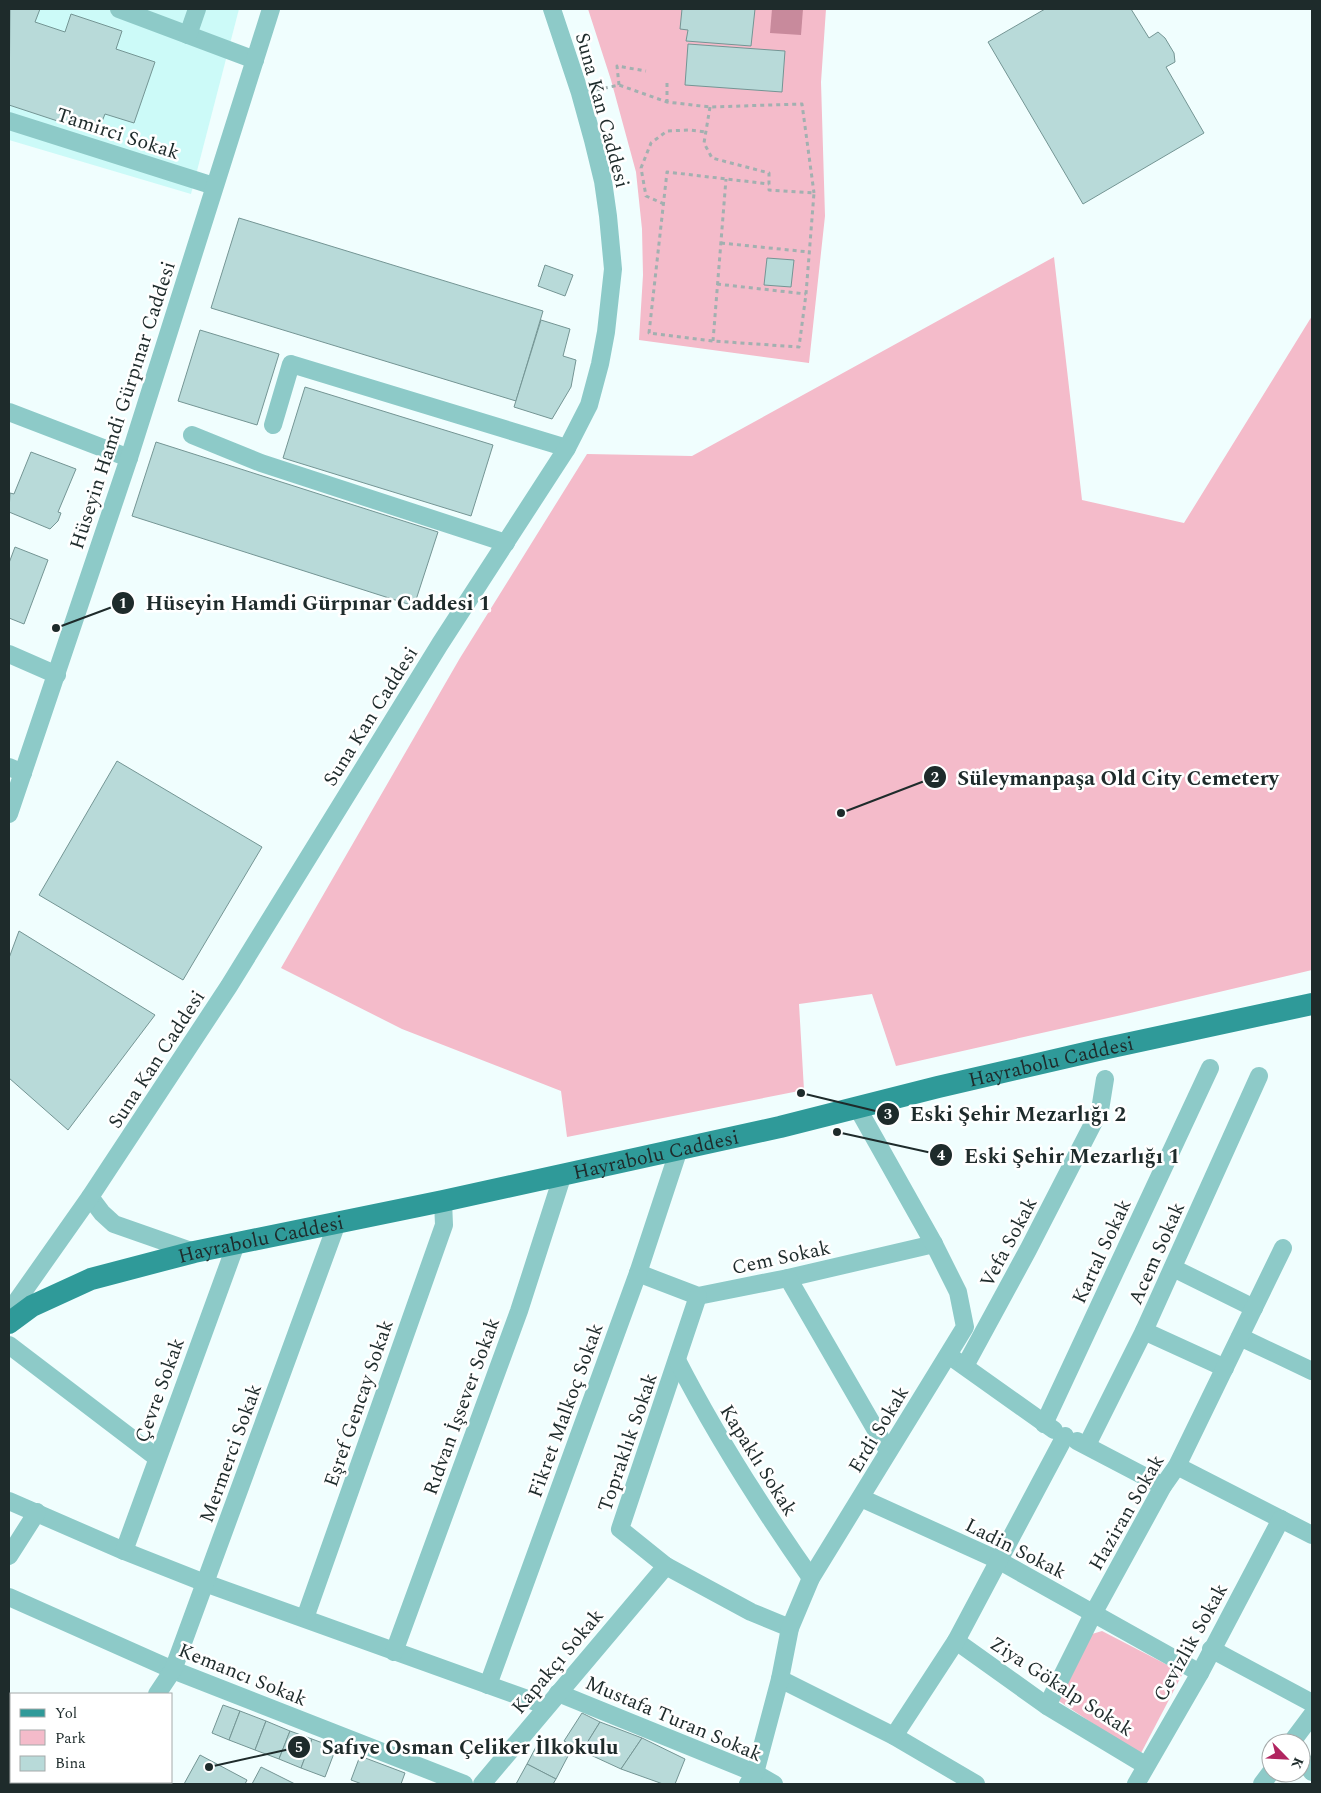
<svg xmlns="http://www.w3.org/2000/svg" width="1321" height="1793" font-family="Spectral,serif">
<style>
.built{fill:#ccfaf8}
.green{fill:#f4bbca}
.water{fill:#c88a9c}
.building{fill:#b8dad9;stroke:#749594}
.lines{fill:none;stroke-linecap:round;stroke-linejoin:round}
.path{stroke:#a2b0b0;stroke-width:3;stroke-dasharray:4 4;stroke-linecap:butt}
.minor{stroke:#8dcac8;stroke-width:18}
.major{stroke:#2f9a99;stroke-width:22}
.labels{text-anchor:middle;stroke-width:5;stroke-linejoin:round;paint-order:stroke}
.street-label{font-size:20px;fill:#1e2b2b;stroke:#fff}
.leader{fill:none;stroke:#1e2b2b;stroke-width:2}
.callout-dot{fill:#1e2b2b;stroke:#fff;stroke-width:2}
.mark-label{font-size:15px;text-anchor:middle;font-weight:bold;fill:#fff}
.callout-label{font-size:21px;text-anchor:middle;font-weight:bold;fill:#1e2b2b;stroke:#fff;stroke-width:5;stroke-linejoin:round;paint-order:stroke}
</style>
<rect width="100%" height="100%" fill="#f0fefe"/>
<path class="built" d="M9,9H239L191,194L9,140Z"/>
<g class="green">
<path d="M588,9H826L821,82L825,216L809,363L639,340L643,275L642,229L636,172L611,80Z"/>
<path d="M1054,257L1082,500L1184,523L1312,316V970L1126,1014L896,1066L872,994L799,1004L804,1090L567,1137L561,1091L402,1029L281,968L460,658L587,454L692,456Z"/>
<path d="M1102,1631L1183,1673L1140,1755L1059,1701L1092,1634Z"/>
</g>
<path class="water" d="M772,9H803L801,35L770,33Z"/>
<g class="building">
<path d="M10,9H40L35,22L65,32L71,14L122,31L116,49L155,62L134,123L105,114L97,134L9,105Z"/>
<path d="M682,9H755L751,46L686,41L688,30L680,29Z"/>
<path d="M1045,9H1131L1149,38L1158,32L1165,38L1174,53L1175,62L1166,67L1204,133L1083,204L988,42Z"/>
<path d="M688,44L785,51L782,92L685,85Z"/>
<path d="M239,218L543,311L516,401L211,308Z"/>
<path d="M767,258L794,260L791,287L764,285Z"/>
<path d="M545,265L573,275L565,296L538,286Z"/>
<path d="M541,320L570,329L563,356L576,360L571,387L552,419L514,407Z"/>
<path d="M200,330L279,354L257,425L178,401Z"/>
<path d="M305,387L493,445L471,516L283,458Z"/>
<path d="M156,442L438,532L414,606L132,516Z"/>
<path d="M31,452L76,469L58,512L61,513L58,521L50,529L9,512L10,493L14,494Z"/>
<path d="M15,547L48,560L24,624L9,618V563Z"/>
<path d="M117,761L262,847L183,980L39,895Z"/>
<path d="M19,931L155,1015L68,1130L9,1078V958Z"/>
<path d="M223,1705L240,1711L229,1740L212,1733Z"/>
<path d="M240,1711L266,1721L255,1750L229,1740Z"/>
<path d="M582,1713L600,1722L582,1751L564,1741Z"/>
<path d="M266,1721L290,1731L279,1759L255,1750Z"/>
<path d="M600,1722L642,1738L621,1769L582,1751Z"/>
<path d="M290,1731L312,1739L301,1768L279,1759Z"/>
<path d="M642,1738L685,1759L675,1784H663L621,1769Z"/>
<path d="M312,1739L336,1748L325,1777L301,1768Z"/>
<path d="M537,1745L568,1756L556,1779L527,1764Z"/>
<path d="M200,1755L247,1780L245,1784H184Z"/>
<path d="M360,1756L405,1773L401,1784H362L351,1780Z"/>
<path d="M527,1764L556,1779L553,1784H516Z"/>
<path d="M261,1767L295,1784H252Z"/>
</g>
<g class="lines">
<g class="path">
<path d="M667,83V102"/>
<path d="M619,85L617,66L646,71"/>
<path d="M596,90L619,85L667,102L710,107L802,104L814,193"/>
<path d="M710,107L704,143L712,158L769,173V190L814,193L806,294L799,347L713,341L649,333L667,172L769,184"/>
<path d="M664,204L646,196L641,168L651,143L667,131L689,130L706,132"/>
<path d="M721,243L809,252"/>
<path d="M717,284L806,294"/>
<path d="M713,341L726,179"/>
</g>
<g class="minor">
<path d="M119,9L255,60"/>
<path d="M188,35L197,9"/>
<path d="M9,121L214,186"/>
<path d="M9,412L129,458"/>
<path d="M273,425L291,364L567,448"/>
<path d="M192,435L261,463L506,543"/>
<path d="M9,654L57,675"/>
<path d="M9,767L23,773"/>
<path d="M9,814L129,458L271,9"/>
<path d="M90,1197L102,1213L114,1224L194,1252"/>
<path d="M1173,1268L1254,1308"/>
<path d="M638,1273L698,1296L788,1278L934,1244"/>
<path d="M788,1278L888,1451"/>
<path d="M698,1296L620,1529L666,1566L751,1612L790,1628"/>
<path d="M9,1312L90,1197L229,986L440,644L567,448L589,405L600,364L606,332L613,269L608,216L603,181L593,140L580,93L552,9"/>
<path d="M1144,1331L1225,1368"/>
<path d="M1240,1337L1312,1371"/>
<path d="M9,1345L156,1457"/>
<path d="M954,1359L1054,1430"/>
<path d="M677,1360C716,1436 762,1508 811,1578"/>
<path d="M965,1366L1028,1250L1100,1110L1105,1079"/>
<path d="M1044,1424L1210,1068"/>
<path d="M1077,1441L1163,1486"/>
<path d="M1087,1445L1144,1331L1259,1076"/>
<path d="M1177,1466L1312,1535"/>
<path d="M861,1498L998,1560L1200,1673"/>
<path d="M9,1501L124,1551L205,1583L547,1706"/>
<path d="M124,1551L236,1244"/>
<path d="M9,1556L37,1512"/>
<path d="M9,1597L173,1670L464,1784"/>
<path d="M305,1618L444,1225L443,1201"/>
<path d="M956,1641L1047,1706L1145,1765"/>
<path d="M1211,1649L1312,1703"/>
<path d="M394,1652L519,1311L563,1174"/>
<path d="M780,1679L894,1736L976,1784"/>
<path d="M488,1685L638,1273L679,1149"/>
<path d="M558,1693L755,1773L774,1784"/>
<path d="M157,1694L173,1670L337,1223"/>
<path d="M1047,1706L1093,1614L1163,1486L1177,1466L1283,1248"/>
<path d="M9,1731L11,1733"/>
<path d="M894,1736L956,1641L1065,1436"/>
<path d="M1291,1743L1312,1715"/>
<path d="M1301,1758L1312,1772"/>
<path d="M104,1782L109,1784"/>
<path d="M482,1784L666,1566"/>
<path d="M748,1784L755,1773L780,1679L790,1628L811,1578L965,1327L958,1292L934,1244L857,1107"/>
<path d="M1136,1784L1200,1673L1281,1519"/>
<path d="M1262,1784L1271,1772"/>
</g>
<path class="major" id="s1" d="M9,1323L32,1306L91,1279L194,1252L443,1201L780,1127L938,1087L1098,1050L1312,1004"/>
</g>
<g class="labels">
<g class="street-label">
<text transform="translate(603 110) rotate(75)" y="7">Suna Kan Caddesi</text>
<text transform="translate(118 133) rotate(18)" y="7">Tamirci Sokak</text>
<text transform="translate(122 405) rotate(-72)" y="7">Hüseyin Hamdi Gürpınar Caddesi</text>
<text transform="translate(370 716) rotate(-58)" y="7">Suna Kan Caddesi</text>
<text transform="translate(156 1059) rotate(-57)" y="7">Suna Kan Caddesi</text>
<text dy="7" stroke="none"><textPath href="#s1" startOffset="1078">Hayrabolu Caddesi</textPath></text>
<text dy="7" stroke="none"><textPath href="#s1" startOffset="672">Hayrabolu Caddesi</textPath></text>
<text dy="7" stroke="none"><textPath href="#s1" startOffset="268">Hayrabolu Caddesi</textPath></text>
<text transform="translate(1008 1242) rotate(-62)" y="7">Vefa Sokak</text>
<text transform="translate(1101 1251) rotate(-65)" y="7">Kartal Sokak</text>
<text transform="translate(1156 1253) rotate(-66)" y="7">Acem Sokak</text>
<text transform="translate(781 1257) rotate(-12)" y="7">Cem Sokak</text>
<text transform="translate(159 1390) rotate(-70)" y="7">Çevre Sokak</text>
<text transform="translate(358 1403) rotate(-71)" y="7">Eşref Gencay Sokak</text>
<text transform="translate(461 1406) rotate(-70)" y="7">Rıdvan İşsever Sokak</text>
<text transform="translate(565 1410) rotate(-70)" y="7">Fikret Malkoç Sokak</text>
<text transform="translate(878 1429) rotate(-59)" y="7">Erdi Sokak</text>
<text transform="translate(627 1442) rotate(-71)" y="7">Topraklık Sokak</text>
<text transform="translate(230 1453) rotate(-70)" y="7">Mermerci Sokak</text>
<text transform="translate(759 1460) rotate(58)" y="7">Kapaklı Sokak</text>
<text transform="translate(1126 1512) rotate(-60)" y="7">Haziran Sokak</text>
<text transform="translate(1016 1548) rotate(27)" y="7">Ladin Sokak</text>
<text transform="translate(1190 1642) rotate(-61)" y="7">Cevizlik Sokak</text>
<text transform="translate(557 1661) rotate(-50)" y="7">Kapakçı Sokak</text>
<text transform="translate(243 1674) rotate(22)" y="7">Kemancı Sokak</text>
<text transform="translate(1062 1686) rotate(33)" y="7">Ziya Gökalp Sokak</text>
<text transform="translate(674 1718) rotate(23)" y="7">Mustafa Turan Sokak</text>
</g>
</g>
<path class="leader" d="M56 628L123 603M841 813L935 777M801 1093L888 1114M837 1132L941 1155M209 1767L299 1747"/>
<g class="callout-dot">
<circle cx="56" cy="628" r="5"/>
<circle cx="841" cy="813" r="5"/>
<circle cx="801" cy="1093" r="5"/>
<circle cx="837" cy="1132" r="5"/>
<circle cx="209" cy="1767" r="5"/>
<circle cx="123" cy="603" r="12"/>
<circle cx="935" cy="777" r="12"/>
<circle cx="888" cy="1114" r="12"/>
<circle cx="941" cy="1155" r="12"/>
<circle cx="299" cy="1747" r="12"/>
</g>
<g class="mark-label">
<text x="123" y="608">1</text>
<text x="935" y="782">2</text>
<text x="888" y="1119">3</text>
<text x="941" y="1160">4</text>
<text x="299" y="1752">5</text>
</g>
<g class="callout-label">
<text x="318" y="610">Hüseyin Hamdi Gürpınar Caddesi 1</text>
<text x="1118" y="785">Süleymanpaşa Old City Cemetery</text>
<text x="1018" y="1121">Eski Şehir Mezarlığı 2</text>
<text x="1072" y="1163">Eski Şehir Mezarlığı 1</text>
<text x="470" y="1754">Safıye Osman Çeliker İlkokulu</text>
</g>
<rect width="1321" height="1793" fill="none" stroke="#1e2b2b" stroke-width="20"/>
<rect x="10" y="1693" width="162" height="90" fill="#ffffff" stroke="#a5aaaa"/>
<rect x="20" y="1709" width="25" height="8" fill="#2f9a99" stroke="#a5aaaa"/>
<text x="55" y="1718" font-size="15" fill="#1e2b2b">Yol</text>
<rect x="20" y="1730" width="25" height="15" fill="#f4bbca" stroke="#a5aaaa"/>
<text x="55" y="1743" font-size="15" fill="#1e2b2b">Park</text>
<rect x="20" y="1756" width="25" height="15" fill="#b8dad9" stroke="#a5aaaa"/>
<text x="55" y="1768" font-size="15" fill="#1e2b2b">Bina</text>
<g transform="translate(1286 1758) rotate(114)"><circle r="24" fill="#ffffff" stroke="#a5aaaa"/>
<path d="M0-4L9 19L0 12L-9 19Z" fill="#b12560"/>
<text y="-8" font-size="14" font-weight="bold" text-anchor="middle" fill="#1e2b2b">K</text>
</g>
</svg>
